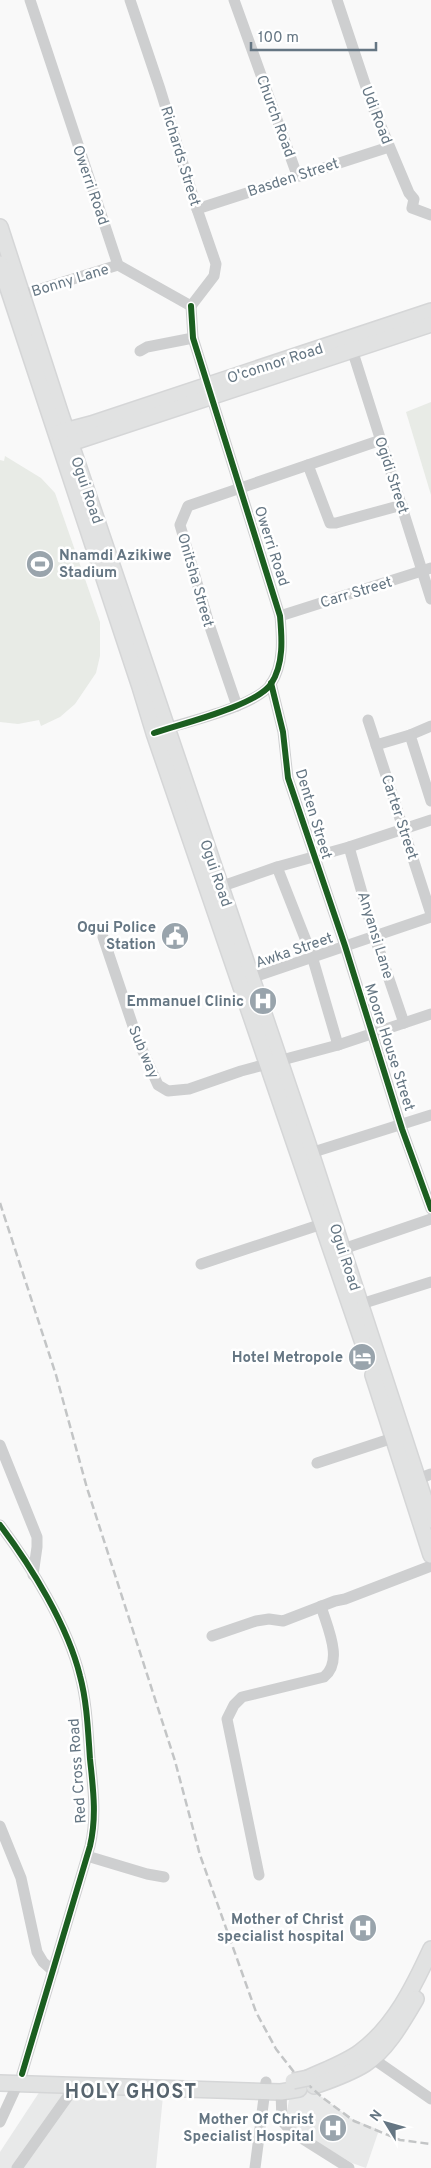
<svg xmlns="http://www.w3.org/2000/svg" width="431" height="2168" font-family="Overpass,sans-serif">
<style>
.built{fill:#e8e9e9}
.park{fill:#e8ebe6}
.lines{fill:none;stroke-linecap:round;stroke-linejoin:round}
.major-casing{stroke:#d5d6d7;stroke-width:18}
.minor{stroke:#cecfd0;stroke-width:11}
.major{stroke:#e1e2e2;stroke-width:15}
.rail{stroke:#c3c5c6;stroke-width:2.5;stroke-dasharray:8 4;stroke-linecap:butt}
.major-bridge-casing{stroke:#d5d6d7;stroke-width:18;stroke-linecap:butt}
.major-bridge{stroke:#e1e2e2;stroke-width:15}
.cycleway-casing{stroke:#fff;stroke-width:9}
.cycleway{stroke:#1b5e20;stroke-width:6}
.labels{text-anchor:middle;stroke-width:5;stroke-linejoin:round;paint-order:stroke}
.street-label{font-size:15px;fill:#657683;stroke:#fff}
.poi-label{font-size:15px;font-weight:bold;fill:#657683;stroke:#fff;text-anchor:end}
.district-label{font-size:20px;font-weight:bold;letter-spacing:1px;fill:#57646e;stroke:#fff}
</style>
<rect width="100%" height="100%" fill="#f9f9f9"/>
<g class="built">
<path d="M40,2091L163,2096L156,2168H0V2152Z"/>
<path d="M293,2092H312L322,2097L350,2118L379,2130L366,2168L352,2163L285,2123L290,2094Z"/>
</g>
<g class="park">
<path d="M431,402V495L406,412Z"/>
<path d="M5,456L41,478L55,493L100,622V656L96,673L75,704L60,717L41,726L39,720L18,724L0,722V460L4,461Z"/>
</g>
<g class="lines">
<defs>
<g id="major">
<path d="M0,227L60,412L311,1153L431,1520"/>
<path d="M0,264L140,687L154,733L363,1343"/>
<path d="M57,433L91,424L431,311"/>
<path d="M62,446L431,324"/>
<path d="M373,1375L431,1555"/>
<path d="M308,2078C325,2070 345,2063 360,2052C394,2027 414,1986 431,1949"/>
<path d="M0,2083L281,2092L299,2089"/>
<path d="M314,2086C331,2080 349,2074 365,2064C387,2050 403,2021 416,1999"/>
</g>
</defs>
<use href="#major" class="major-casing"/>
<g class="minor">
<path d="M30,0L118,265L191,306"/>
<path d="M130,0L160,89L197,209L216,264L214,276L191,306"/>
<path d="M234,0L297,175"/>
<path d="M337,0L372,105L409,193L414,199L412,208L431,215"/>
<path d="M197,209L389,147"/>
<path d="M15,297L118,265"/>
<path d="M350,343L431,599"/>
<path d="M140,351L147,347L193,338"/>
<path d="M308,465L330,523H336L402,505"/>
<path d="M280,616L431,568"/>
<path d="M271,683L283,732L288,778L345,946L402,1129L431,1209"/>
<path d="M237,706L210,627L180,525L188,506L381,440"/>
<path d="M368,720L431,914"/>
<path d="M431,726L410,735L431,801"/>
<path d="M161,730C187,722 256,706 271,684C284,664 282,638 280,616L193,338L191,306"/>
<path d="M376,745L410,735"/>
<path d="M349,847L374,935L404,1023"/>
<path d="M277,867L312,956L338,1045"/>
<path d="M214,889L277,867L349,847L431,820"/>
<path d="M103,937L137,1038L158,1085L168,1091L189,1089L241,1071L338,1045L431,1014"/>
<path d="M251,978L431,917"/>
<path d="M304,1155L431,1115"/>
<path d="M343,1249L431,1219"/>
<path d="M201,1264L322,1224"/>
<path d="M361,1304L431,1282"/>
<path d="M0,1445L37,1537V1547L33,1575"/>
<path d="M317,1463L393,1438"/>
<path d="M418,1479L431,1474"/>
<path d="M0,1525C31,1566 68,1626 80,1676C87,1702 88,1731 90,1759C93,1788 97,1816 90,1846L22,2074"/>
<path d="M212,1636L256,1621L269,1619L283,1621L335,1601L345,1599L431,1566"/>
<path d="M0,1826L21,1878L37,1952L43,1962L53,1971"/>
<path d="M87,1856L147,1874L164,1877"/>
<path d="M259,1875L227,1719L234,1705L242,1697L324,1677C344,1661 327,1627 321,1606"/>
<path d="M372,2058L431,2099"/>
<path d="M281,2092L282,2121L292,2132L349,2168"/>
<path d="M0,2122L18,2083"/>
<path d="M17,2168L76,2085"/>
<path d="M255,2168L266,2082"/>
</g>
<use href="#major" class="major"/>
<path class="rail" d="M0,1203L56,1375L87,1488L175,1761L200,1855L256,2012L276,2049L294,2072L323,2098L354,2121L400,2140L431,2144"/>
<defs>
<path id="major-bridge" d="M293,2081L308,2078"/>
</defs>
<use href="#major-bridge" class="major-bridge-casing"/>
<use href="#major-bridge" class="major-bridge"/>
<defs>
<g id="cycleway">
<path d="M271,683L283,732L288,778L345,946L402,1129L431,1209"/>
<path d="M154,733C180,724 256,706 271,684C284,664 282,638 280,616L193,338L191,306"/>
<path d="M0,1525C31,1566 68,1626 80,1676C87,1702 88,1731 90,1759C93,1788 97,1816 90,1846L22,2074"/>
</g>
</defs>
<use href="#cycleway" class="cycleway-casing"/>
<use href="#cycleway" class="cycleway"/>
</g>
<defs>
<symbol id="stadium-disc" viewBox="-11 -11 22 22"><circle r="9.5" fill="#99a4ac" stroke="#fff"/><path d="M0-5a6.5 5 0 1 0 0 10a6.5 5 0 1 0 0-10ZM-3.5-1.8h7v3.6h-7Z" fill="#fff"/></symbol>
<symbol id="civic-disc" viewBox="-11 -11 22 22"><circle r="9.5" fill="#99a4ac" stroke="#fff"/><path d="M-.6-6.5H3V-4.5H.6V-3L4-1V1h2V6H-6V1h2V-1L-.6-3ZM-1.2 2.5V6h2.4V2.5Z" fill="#fff"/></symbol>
<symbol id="hospital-disc" viewBox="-11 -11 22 22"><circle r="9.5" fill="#99a4ac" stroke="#fff"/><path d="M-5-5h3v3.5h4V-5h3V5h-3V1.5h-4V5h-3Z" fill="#fff"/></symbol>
<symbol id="hotel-disc" viewBox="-11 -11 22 22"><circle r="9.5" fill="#99a4ac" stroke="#fff"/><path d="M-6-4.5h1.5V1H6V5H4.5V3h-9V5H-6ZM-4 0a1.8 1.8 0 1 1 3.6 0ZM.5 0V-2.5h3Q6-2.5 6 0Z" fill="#fff"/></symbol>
</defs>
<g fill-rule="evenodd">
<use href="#stadium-disc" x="24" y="548" width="32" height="32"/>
<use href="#civic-disc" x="159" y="920" width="32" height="32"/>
<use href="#hospital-disc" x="247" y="985" width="32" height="32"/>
<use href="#hotel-disc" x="346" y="1341" width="32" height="32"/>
<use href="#hospital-disc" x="347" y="1912" width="32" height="32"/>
<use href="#hospital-disc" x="317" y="2112" width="32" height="32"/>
</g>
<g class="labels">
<g class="street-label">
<text transform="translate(377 115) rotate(69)" y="5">Udi Road</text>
<text transform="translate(276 116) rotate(70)" y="5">Church Road</text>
<text transform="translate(181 156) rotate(73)" y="5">Richards Street</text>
<text transform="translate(293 177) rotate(-18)" y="5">Basden Street</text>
<text transform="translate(91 185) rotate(71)" y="5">Owerri Road</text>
<text transform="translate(70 280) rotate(-17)" y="5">Bonny Lane</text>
<text transform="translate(275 363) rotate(-18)" y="5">O'connor Road</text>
<text transform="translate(392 475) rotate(72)" y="5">Ogidi Street</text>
<text transform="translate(87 490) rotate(71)" y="5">Ogui Road</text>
<text transform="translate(272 546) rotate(72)" y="5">Owerri Road</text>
<text transform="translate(196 580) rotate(74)" y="5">Onitsha Street</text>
<text transform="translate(356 592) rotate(-17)" y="5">Carr Street</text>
<text transform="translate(314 814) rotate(73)" y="5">Denten Street</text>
<text transform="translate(400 817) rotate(72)" y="5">Carter Street</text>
<text transform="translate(216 873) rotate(71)" y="5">Ogui Road</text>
<text transform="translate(376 935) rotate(73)" y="5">Anyansi Lane</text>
<text transform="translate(294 950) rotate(-19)" y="5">Awka Street</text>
<text transform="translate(390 1047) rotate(72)" y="5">Moore House Street</text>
<text transform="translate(144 1052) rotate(67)" y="5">Sub way</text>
<text transform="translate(345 1257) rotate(72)" y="5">Ogui Road</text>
<text transform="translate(77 1771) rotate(-94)" y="5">Red Cross Road</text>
</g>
<g class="poi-label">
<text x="59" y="560" text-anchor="start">Nnamdi Azikiwe<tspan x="59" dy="17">Stadium</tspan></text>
<text x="156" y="932">Ogui Police<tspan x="156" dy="17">Station</tspan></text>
<text x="244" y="1006">Emmanuel Clinic</text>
<text x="343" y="1362">Hotel Metropole</text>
<text x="344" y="1924">Mother of Christ<tspan x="344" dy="17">specialist hospital</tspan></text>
<text x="314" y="2124">Mother Of Christ<tspan x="314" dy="17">Specialist Hospital</tspan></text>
</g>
<g class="district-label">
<text x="131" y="2098">HOLY GHOST</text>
</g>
</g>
<g transform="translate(386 2123) rotate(307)" stroke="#ffffff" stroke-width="4" paint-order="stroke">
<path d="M0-4L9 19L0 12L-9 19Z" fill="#657683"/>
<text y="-8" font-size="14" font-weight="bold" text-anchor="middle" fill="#657683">N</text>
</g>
<path d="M251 42v8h125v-8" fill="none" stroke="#657683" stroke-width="2.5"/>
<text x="258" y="42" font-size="15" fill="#657683" stroke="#ffffff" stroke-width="4" paint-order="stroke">100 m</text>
</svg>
